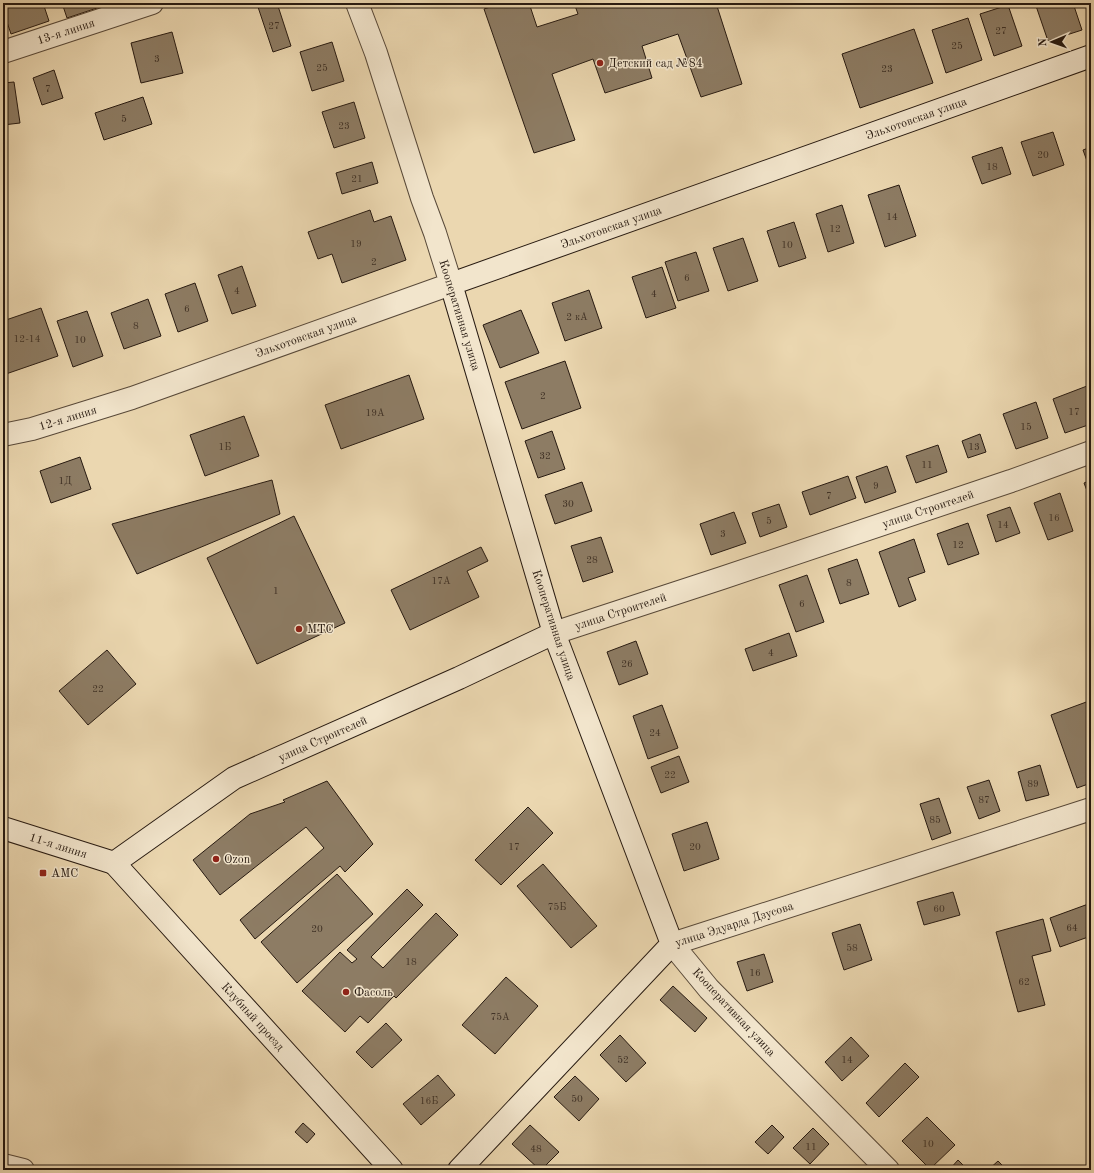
<svg xmlns="http://www.w3.org/2000/svg" width="1094" height="1173" font-family="'Old Standard TT',serif">
<style>
.building{fill:#8d7c64;stroke:#271a11}
.lines{fill:none;stroke-linecap:round;stroke-linejoin:round}
.street-casing{stroke:#584939;stroke-width:24}
.secondary-casing{stroke:#271a11;stroke-width:24}
.street{stroke:#f2e5cc;stroke-width:22}
.secondary{stroke:#f2e5cc;stroke-width:22}
.poi-dot{fill:#8f2418;stroke:#f2e5cc;stroke-width:1.5}
.labels{text-anchor:middle;stroke-width:3;stroke-linejoin:round;paint-order:stroke}
.number-label{font-size:10px;fill:#403226}
.street-label{font-size:12px;fill:#271a11;stroke:#f2e5cc}
.poi-label{font-size:12px;fill:#271a11;stroke:#f2e5cc;text-anchor:start}
</style>
<rect width="100%" height="100%" fill="#ebd7b0"/>
<filter id="stains"><feTurbulence type="fractalNoise" baseFrequency=".005" numOctaves="4"/><feColorMatrix values="0 0 0 0 .2 0 0 0 0 .09 0 0 0 0 .02 0 0 0 .5 -.17"/></filter>
<radialGradient id="worn" r=".72"><stop offset=".6" stop-color="#630" stop-opacity="0"/><stop offset="1" stop-color="#630" stop-opacity=".3"/></radialGradient>
<g class="building">
<path d="M3,3H43L49,21L11,34L3,10Z"/>
<path d="M62,3H102L103,6L67,18Z"/>
<path d="M261,3H277L291,46L273,52L257,4Z"/>
<path d="M503,3H529L537,27L578,14L574,3H716L742,84L701,97L678,34L642,46L652,78L605,93L593,59L552,74L575,140L534,153L484,9Z"/>
<path d="M1035,3H1073L1082,30L1048,41Z"/>
<path d="M1008,5L1022,46L994,56L980,14Z"/>
<path d="M968,18L982,60L946,73L932,30Z"/>
<path d="M914,29L933,83L860,108L842,54Z"/>
<path d="M172,32L183,73L141,83L131,43Z"/>
<path d="M332,42L344,81L312,91L300,52Z"/>
<path d="M54,70L63,98L42,105L33,78Z"/>
<path d="M14,82L20,123L3,125V83Z"/>
<path d="M143,97L152,124L104,140L95,113Z"/>
<path d="M354,102L365,138L334,148L322,112Z"/>
<path d="M1053,132L1064,165L1033,176L1021,142Z"/>
<path d="M1002,147L1011,174L982,184L972,157Z"/>
<path d="M1091,147V172L1083,150Z"/>
<path d="M372,162L378,183L342,194L336,173Z"/>
<path d="M899,185L916,236L885,247L868,195Z"/>
<path d="M842,205L854,243L828,252L816,214Z"/>
<path d="M370,210L374,222L391,216L406,260L342,283L332,254L318,259L308,232Z"/>
<path d="M794,222L806,258L779,267L767,231Z"/>
<path d="M743,238L758,281L728,291L713,248Z"/>
<path d="M696,252L709,291L678,301L665,262Z"/>
<path d="M242,266L256,306L232,314L218,275Z"/>
<path d="M662,267L676,308L646,318L632,277Z"/>
<path d="M195,283L208,321L178,332L165,294Z"/>
<path d="M589,290L602,328L565,341L552,303Z"/>
<path d="M148,299L161,336L124,349L111,313Z"/>
<path d="M41,308L58,356L3,375V321Z"/>
<path d="M521,310L539,353L500,368L483,325Z"/>
<path d="M87,311L103,356L73,367L57,321Z"/>
<path d="M565,361L581,408L522,429L505,382Z"/>
<path d="M409,375L424,419L341,449L325,405Z"/>
<path d="M1087,386L1091,396V424L1065,433L1053,399Z"/>
<path d="M1036,402L1048,438L1016,449L1003,414Z"/>
<path d="M244,416L259,456L205,476L190,435Z"/>
<path d="M552,431L565,469L538,478L525,441Z"/>
<path d="M980,434L986,452L968,458L962,441Z"/>
<path d="M938,445L947,472L916,483L906,456Z"/>
<path d="M80,457L91,489L51,503L40,471Z"/>
<path d="M887,466L896,492L865,503L856,477Z"/>
<path d="M848,476L856,498L810,515L802,492Z"/>
<path d="M272,480L280,514L137,574L112,524Z"/>
<path d="M1091,480V501L1084,483Z"/>
<path d="M582,482L592,511L555,524L545,495Z"/>
<path d="M1060,493L1073,531L1048,540L1034,503Z"/>
<path d="M779,504L787,527L760,537L752,513Z"/>
<path d="M1010,507L1020,533L996,542L987,515Z"/>
<path d="M734,512L746,543L711,555L700,524Z"/>
<path d="M294,516L345,623L257,664L207,558Z"/>
<path d="M968,523L979,554L948,565L937,534Z"/>
<path d="M601,537L613,572L583,582L571,546Z"/>
<path d="M914,539L925,572L908,578L916,600L899,607L879,552Z"/>
<path d="M481,547L488,561L467,571L479,597L410,630L391,590Z"/>
<path d="M857,559L869,594L840,604L828,569Z"/>
<path d="M807,575L824,622L796,632L779,585Z"/>
<path d="M789,633L797,656L753,671L745,649Z"/>
<path d="M636,641L648,674L619,685L607,652Z"/>
<path d="M107,650L136,684L88,725L59,691Z"/>
<path d="M1089,701L1091,706V783L1077,788L1051,715Z"/>
<path d="M662,705L678,748L648,759L633,716Z"/>
<path d="M679,756L689,782L661,793L651,767Z"/>
<path d="M1040,765L1049,795L1026,801L1018,772Z"/>
<path d="M989,780L1000,811L979,819L967,787Z"/>
<path d="M327,781L373,844L345,872L340,866L255,939L240,920L324,848L306,827L220,895L193,860L250,814L285,802L283,800Z"/>
<path d="M939,798L951,833L932,840L920,804Z"/>
<path d="M528,807L553,833L501,885L475,860Z"/>
<path d="M707,822L719,859L684,871L672,834Z"/>
<path d="M543,864L597,926L571,948L517,886Z"/>
<path d="M337,874L373,914L297,983L261,942Z"/>
<path d="M407,889L423,905L371,957L383,968L436,913L458,935L396,998L394,996L368,1023L360,1016L345,1032L302,991L340,952L352,963L357,959L347,950Z"/>
<path d="M953,892L960,915L924,925L917,902Z"/>
<path d="M1091,903V936L1060,947L1050,918Z"/>
<path d="M1043,919L1051,951L1032,956L1045,1005L1018,1012L996,932Z"/>
<path d="M860,924L872,960L844,970L832,933Z"/>
<path d="M764,954L773,982L747,991L737,962Z"/>
<path d="M506,977L538,1006L495,1054L462,1025Z"/>
<path d="M673,986L707,1018L695,1032L660,1000Z"/>
<path d="M386,1023L402,1040L372,1068L356,1052Z"/>
<path d="M620,1035L646,1063L626,1082L600,1055Z"/>
<path d="M851,1037L869,1056L842,1081L825,1062Z"/>
<path d="M905,1063L919,1077L879,1117L866,1103Z"/>
<path d="M438,1075L455,1095L421,1125L403,1104Z"/>
<path d="M575,1076L599,1099L579,1121L554,1097Z"/>
<path d="M927,1117L955,1145L930,1169L902,1141Z"/>
<path d="M303,1123L315,1134L307,1143L295,1132Z"/>
<path d="M530,1125L559,1152L541,1170H540L512,1144Z"/>
<path d="M772,1125L784,1137L768,1154L755,1142Z"/>
<path d="M813,1128L829,1144L810,1164L793,1148Z"/>
<path d="M958,1160L968,1170H949Z"/>
<path d="M998,1161L1007,1170H988Z"/>
</g>
<g class="lines">
<defs>
<g id="street">
<path id="s1" d="M3,52L152,3"/>
<path id="s2" d="M3,435L32,429L132,398L451,284L435,233L422,198L376,53L357,3"/>
<path id="s3" d="M554,633L722,578L1011,481L1091,452"/>
<path d="M3,1165L23,1170"/>
<path id="s4" d="M888,1170L709,989L672,944L1091,809"/>
</g>
<g id="secondary">
<path id="s5" d="M3,828L114,863"/>
<path id="s6" d="M114,863L234,778L459,678L554,633"/>
<path id="s7" d="M114,863L392,1170"/>
<path id="s8" d="M459,1170L672,944L554,633L451,284L1091,56"/>
</g>
</defs>
<use href="#street" class="street-casing"/>
<use href="#secondary" class="secondary-casing"/>
<use href="#street" class="street"/>
<use href="#secondary" class="secondary"/>
</g>
<g class="poi-dot">
<circle cx="600" cy="63" r="4"/>
<circle cx="299" cy="629" r="4"/>
<circle cx="216" cy="859" r="4"/>
<rect x="39" y="869" width="8" height="8" rx="2"/>
<circle cx="346" cy="992" r="4"/>
</g>
<g class="labels">
<g class="number-label">
<text x="274" y="29">27</text>
<text x="1001" y="34">27</text>
<text x="957" y="49">25</text>
<text x="157" y="62">3</text>
<text x="322" y="71">25</text>
<text x="887" y="72">23</text>
<text x="48" y="92">7</text>
<text x="124" y="122">5</text>
<text x="344" y="129">23</text>
<text x="1043" y="158">20</text>
<text x="992" y="170">18</text>
<text x="357" y="182">21</text>
<text x="892" y="220">14</text>
<text x="835" y="232">12</text>
<text x="356" y="247">19</text>
<text x="787" y="248">10</text>
<text x="374" y="265">2</text>
<text x="687" y="281">6</text>
<text x="237" y="294">4</text>
<text x="654" y="297">4</text>
<text x="187" y="312">6</text>
<text x="577" y="320">2 кА</text>
<text x="136" y="329">8</text>
<text x="27" y="342">12-14</text>
<text x="80" y="343">10</text>
<text x="543" y="399">2</text>
<text x="1074" y="415">17</text>
<text x="375" y="416">19А</text>
<text x="1026" y="430">15</text>
<text x="225" y="450">1Б</text>
<text x="974" y="450">13</text>
<text x="545" y="459">32</text>
<text x="927" y="468">11</text>
<text x="65" y="484">1Д</text>
<text x="876" y="489">9</text>
<text x="829" y="499">7</text>
<text x="568" y="507">30</text>
<text x="1054" y="521">16</text>
<text x="769" y="524">5</text>
<text x="1003" y="528">14</text>
<text x="723" y="537">3</text>
<text x="958" y="548">12</text>
<text x="592" y="563">28</text>
<text x="441" y="584">17А</text>
<text x="849" y="586">8</text>
<text x="276" y="594">1</text>
<text x="802" y="607">6</text>
<text x="771" y="656">4</text>
<text x="627" y="667">26</text>
<text x="98" y="692">22</text>
<text x="655" y="736">24</text>
<text x="670" y="778">22</text>
<text x="1033" y="787">89</text>
<text x="984" y="803">87</text>
<text x="935" y="823">85</text>
<text x="514" y="850">17</text>
<text x="695" y="850">20</text>
<text x="557" y="910">75Б</text>
<text x="939" y="912">60</text>
<text x="1072" y="931">64</text>
<text x="317" y="932">20</text>
<text x="852" y="951">58</text>
<text x="411" y="965">18</text>
<text x="755" y="976">16</text>
<text x="1024" y="985">62</text>
<text x="500" y="1020">75А</text>
<text x="623" y="1063">52</text>
<text x="847" y="1063">14</text>
<text x="577" y="1102">50</text>
<text x="429" y="1104">16Б</text>
<text x="928" y="1147">10</text>
<text x="811" y="1150">11</text>
<text x="536" y="1152">48</text>
</g>
<g class="street-label">
<text dy="4" stroke="none"><textPath href="#s1" startOffset="66">13-я линия</textPath></text>
<text dy="4" stroke="none"><textPath href="#s8" startOffset="1501">Эльхотовская улица</textPath></text>
<text dy="4" stroke="none"><textPath href="#s8" startOffset="1177">Эльхотовская улица</textPath></text>
<text transform="translate(460 315) rotate(73)" y="4">Кооперативная улица</text>
<text dy="4" stroke="none"><textPath href="#s2" startOffset="319">Эльхотовская улица</textPath></text>
<text dy="4" stroke="none"><textPath href="#s2" startOffset="67">12-я линия</textPath></text>
<text dy="4" stroke="none"><textPath href="#s3" startOffset="394">улица Строителей</textPath></text>
<text dy="4" stroke="none"><textPath href="#s3" startOffset="70">улица Строителей</textPath></text>
<text transform="translate(554 625) rotate(72)" y="4">Кооперативная улица</text>
<text dy="4" stroke="none"><textPath href="#s6" startOffset="244">улица Строителей</textPath></text>
<text dy="4" stroke="none"><textPath href="#s5" startOffset="58">11-я линия</textPath></text>
<text dy="4" stroke="none"><textPath href="#s4" startOffset="378">улица Эдуарда Дзусова</textPath></text>
<text transform="translate(734 1012) rotate(47)" y="4">Кооперативная улица</text>
<text dy="4" stroke="none"><textPath href="#s7" startOffset="207">Клубный проезд</textPath></text>
</g>
<g class="poi-label">
<text x="608" y="67">Детский сад №84</text>
<text x="307" y="633">МТС</text>
<text x="224" y="863">Ozon</text>
<text x="51" y="877">АМС</text>
<text x="354" y="996">Фасоль</text>
</g>
</g>
<rect width="1094" height="1173" fill="none" stroke="#ebd7b0" stroke-width="16"/>
<rect x="4" y="4" width="1086" height="1165" fill="none" stroke="#271a11" stroke-width="2"/>
<rect x="8" y="8" width="1078" height="1157" fill="none" stroke="#271a11"/>
<g transform="translate(1052 42) rotate(268)" stroke="#f2e5cc" stroke-width="3" paint-order="stroke">
<path d="M0-3L7 15L0 10L-7 15Z" fill="#271a11"/>
<text y="-6" font-size="11" font-weight="bold" text-anchor="middle" fill="#271a11">N</text>
</g>
<rect width="100%" height="100%" filter="url(#stains)"/>
<rect width="100%" height="100%" fill="url(#worn)"/>
</svg>
